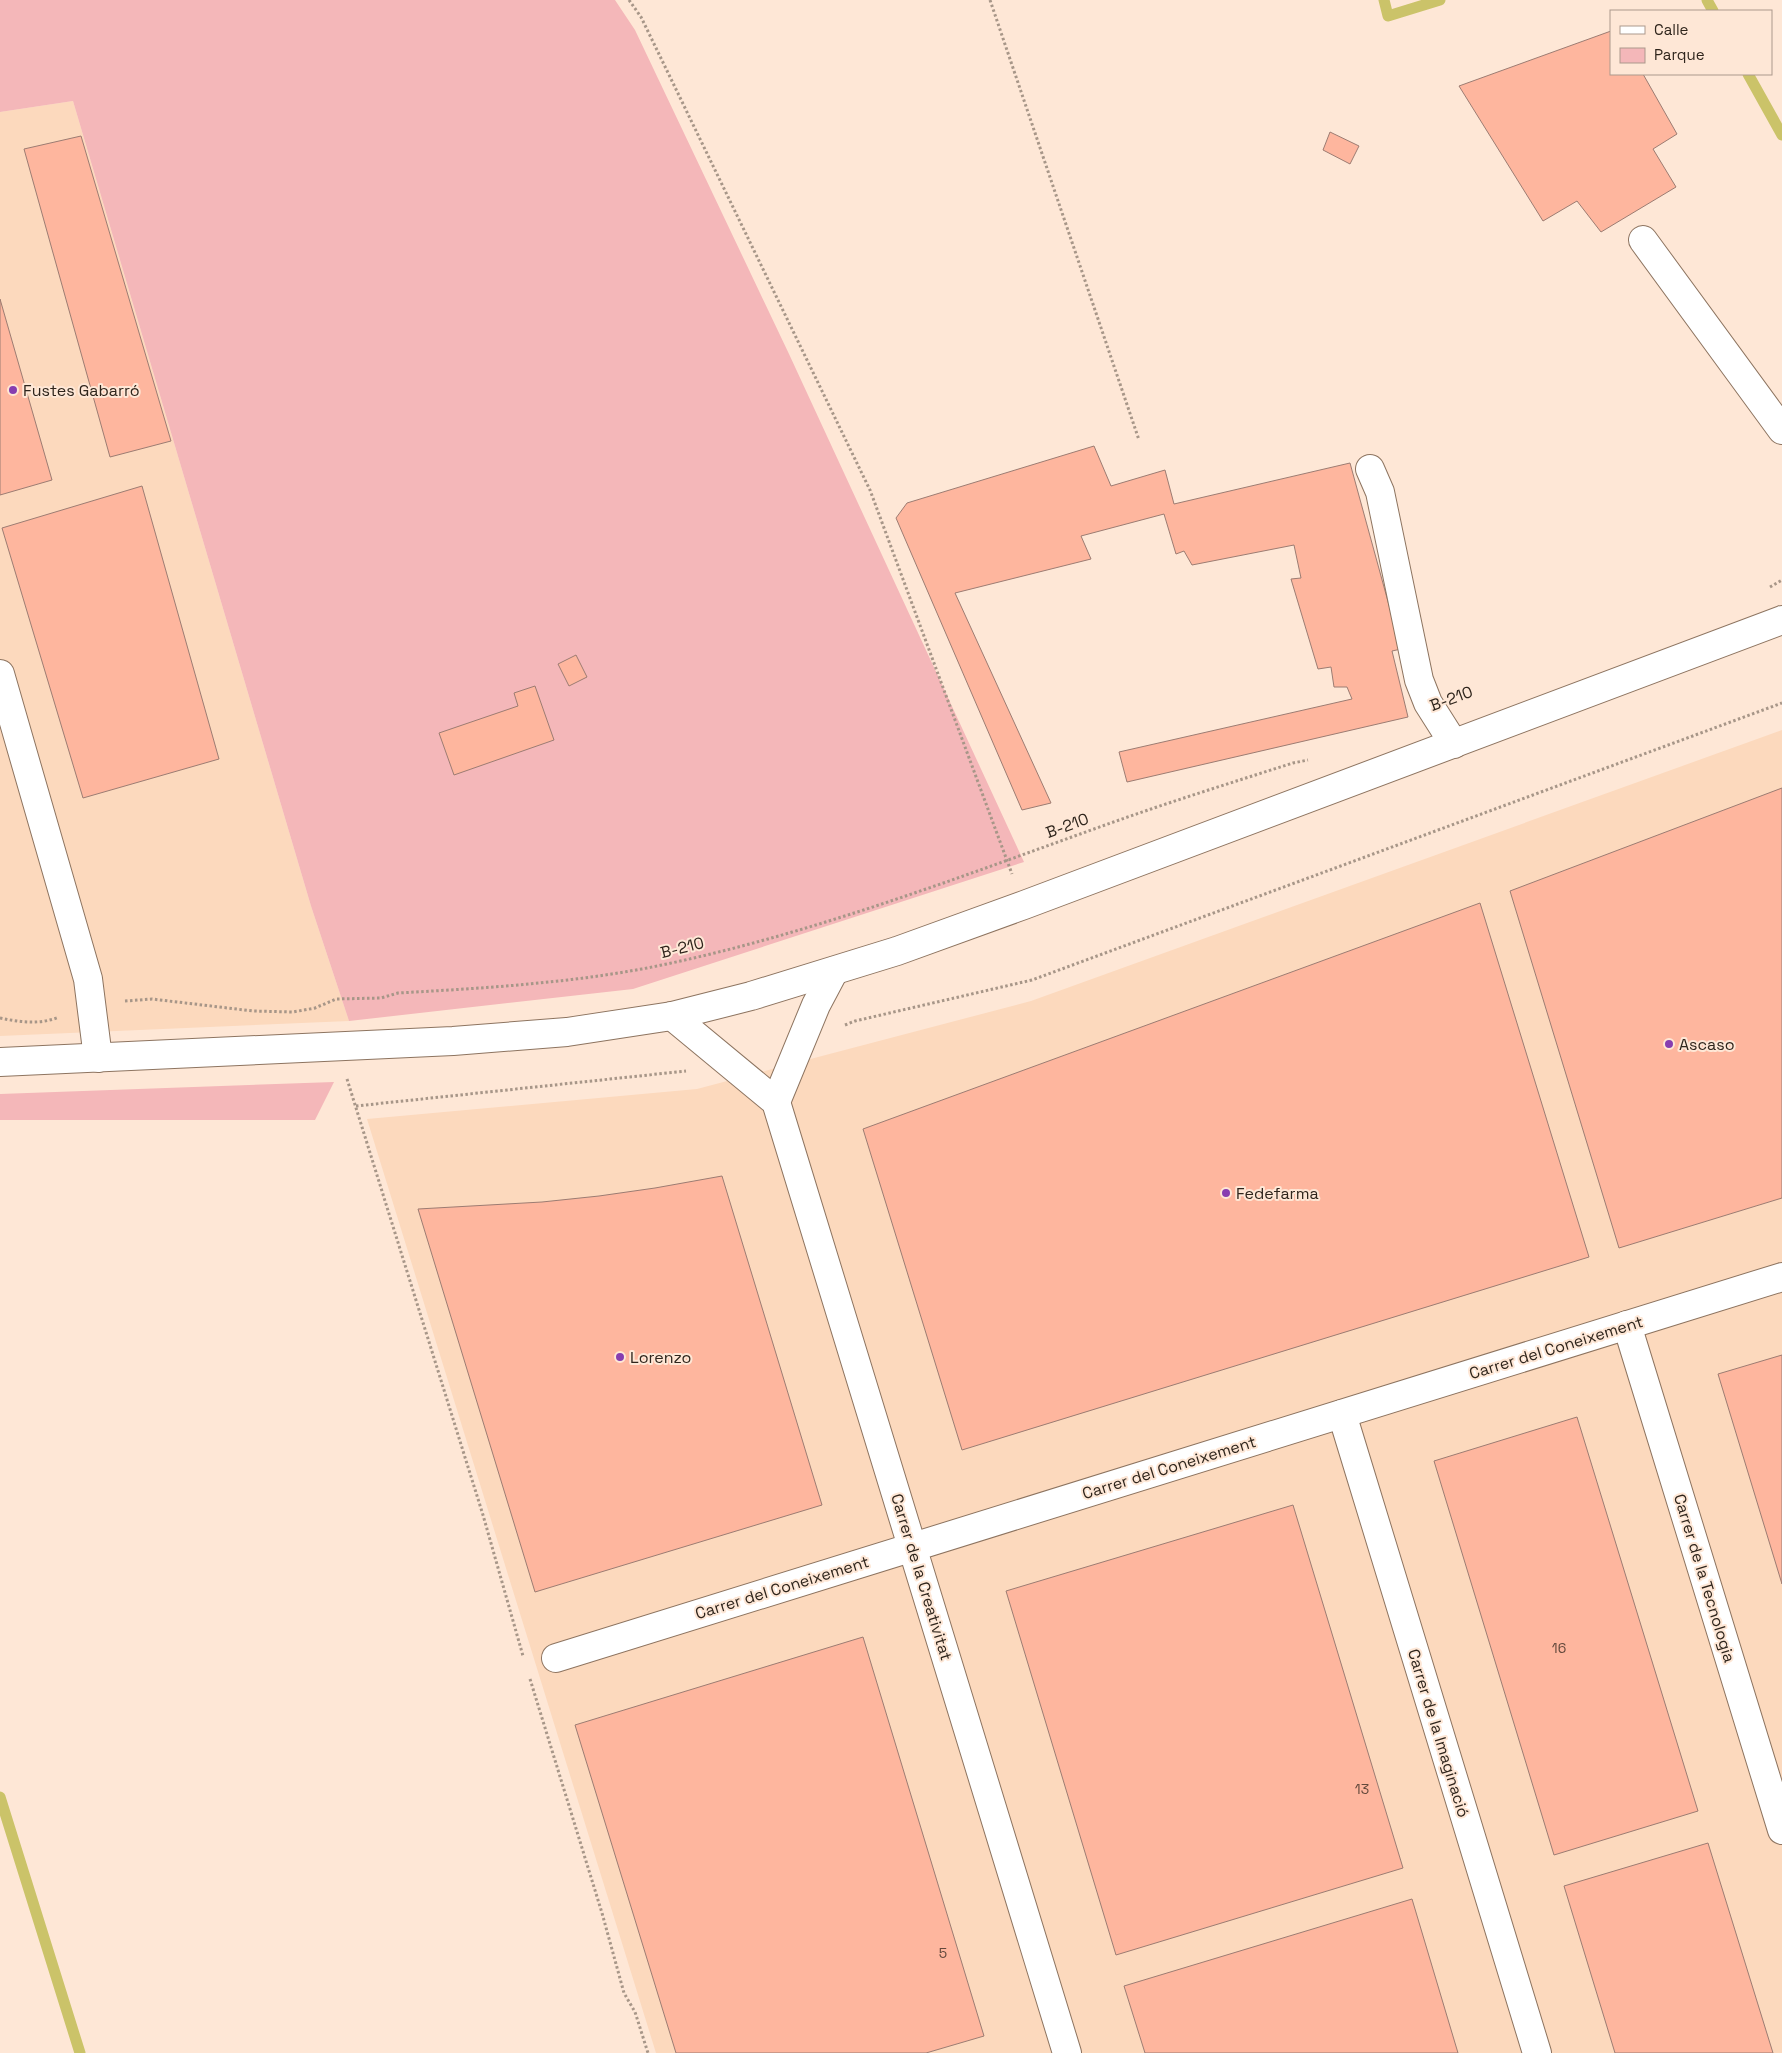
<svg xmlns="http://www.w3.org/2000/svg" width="1782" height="2053" font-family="'Space Grotesk',sans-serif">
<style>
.built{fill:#fcd9bd}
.green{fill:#f4b7b9}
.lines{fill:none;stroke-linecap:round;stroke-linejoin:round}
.stream{stroke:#cbc369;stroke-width:11}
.building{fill:#feb69e;stroke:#9c7c72}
.minor-casing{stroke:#8d7460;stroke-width:30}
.major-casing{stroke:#8d7460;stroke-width:30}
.path{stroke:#a79688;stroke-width:3;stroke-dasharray:2.5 2.5;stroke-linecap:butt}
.minor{stroke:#fff;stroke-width:28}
.major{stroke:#fff;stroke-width:28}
.poi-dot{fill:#873db0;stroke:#fee7d6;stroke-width:2}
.labels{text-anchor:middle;stroke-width:4;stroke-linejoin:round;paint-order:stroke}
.number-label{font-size:14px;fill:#63493c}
.poi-label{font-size:16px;fill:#2f251c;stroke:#fee7d6;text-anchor:start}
.street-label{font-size:16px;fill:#2f251c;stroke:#fee7d6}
</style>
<rect width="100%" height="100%" fill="#fee7d6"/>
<g class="built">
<path d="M73,101L311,906L349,1021L0,1036V112Z"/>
<path d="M1782,730V2053H656L367,1119L697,1089L1031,1001Z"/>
</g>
<g class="green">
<path d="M0,0H615L635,30L789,354L1024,862L633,989L349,1021L311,906L73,101L0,112Z"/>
<path d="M334,1082L315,1120H0V1094Z"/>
</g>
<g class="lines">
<g class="stream">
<path d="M1384,0L1388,16L1440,0"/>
<path d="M1707,0L1713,11"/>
<path d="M1748,74L1782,135"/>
<path d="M0,1797L80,2053"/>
</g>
</g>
<g class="building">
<path d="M1611,31V74H1643L1677,134L1653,149L1676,187L1601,232L1577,201L1543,221L1459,86Z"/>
<path d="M1330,132L1359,146L1350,164L1323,150Z"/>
<path d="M81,136L171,441L110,457L24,149Z"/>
<path d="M0,299L52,480L0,495Z"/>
<path d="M1094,446L1111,486L1165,470L1174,504L1350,463L1401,649L1392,651L1408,717L1127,782L1119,752L1352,699L1347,687H1334L1331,667L1318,669L1291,579L1301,578L1294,545L1192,565L1184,551L1176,554L1164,514L1081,536L1091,559L955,593L1051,803L1022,810L896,518L907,503Z"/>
<path d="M142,486L219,759L83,798L2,528Z"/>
<path d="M576,655L587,677L569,686L558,664Z"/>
<path d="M535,686L554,740L454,775L439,733L518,706L514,693Z"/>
<path d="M1782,788V1198L1619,1248L1510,891Z"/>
<path d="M1480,903L1589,1257L962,1450L863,1129Z"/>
<path d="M722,1176L822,1505L535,1592L418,1209L542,1202L599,1196L655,1188Z"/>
<path d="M1782,1355V1584L1718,1374Z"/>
<path d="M1577,1417L1698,1811L1554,1855L1434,1461Z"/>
<path d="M1293,1505L1403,1868L1116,1955L1006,1591Z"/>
<path d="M863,1637L984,2036L926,2053H676L575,1725Z"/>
<path d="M1708,1843L1773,2053H1615L1564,1886Z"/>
<path d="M1412,1899L1458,2053H1145L1124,1986Z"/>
</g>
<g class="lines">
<defs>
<g id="minor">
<path d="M1643,240L1782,430"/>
<path d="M1370,469L1380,492L1419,680L1428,703L1454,744"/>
<path d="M0,674L88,979L98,1058"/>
<path d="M672,1016L776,1102L1067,2053"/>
<path d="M776,1102L816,1005L834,971"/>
<path d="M1627,1325L1782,1830"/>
<path d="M1342,1414L1537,2053"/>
<path d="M556,1658L1782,1277"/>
</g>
<path id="major" d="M0,1062L453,1041L567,1032L672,1016L751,996L897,951L1024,905L1782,620"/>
</defs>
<use href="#minor" class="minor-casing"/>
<use href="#major" class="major-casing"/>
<g class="path">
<path d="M629,0L641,17L870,490L1012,874"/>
<path d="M990,0L1139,440"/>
<path d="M1770,587L1782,580"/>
<path d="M125,1001L152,999L253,1011L293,1012L315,1008L336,999L381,998L398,993C486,988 575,983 662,965C810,934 952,880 1094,829C1160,805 1227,784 1293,763L1308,760"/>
<path d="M0,1018C19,1022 40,1025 59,1017"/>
<path d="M845,1025L855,1021L1032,980L1782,703"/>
<path d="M347,1079L483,1515L523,1656"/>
<path d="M356,1106L686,1071"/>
<path d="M530,1679L602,1913L624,1993L635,2012L648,2053"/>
</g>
<use href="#minor" class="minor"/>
<use href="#major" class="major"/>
</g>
<g class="poi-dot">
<circle cx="13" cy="390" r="5"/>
<circle cx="1669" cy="1044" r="5"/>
<circle cx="1226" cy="1193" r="5"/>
<circle cx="620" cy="1357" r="5"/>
</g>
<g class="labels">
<g class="number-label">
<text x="1559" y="1653">16</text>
<text x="1362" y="1794">13</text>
<text x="943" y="1958">5</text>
</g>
<g class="poi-label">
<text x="23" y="396">Fustes Gabarró</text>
<text x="1679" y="1050">Ascaso</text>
<text x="1236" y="1199">Fedefarma</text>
<text x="630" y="1363">Lorenzo</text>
</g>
<g class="street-label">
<text transform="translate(1451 698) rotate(-20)" y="6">B-210</text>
<text transform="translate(1067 825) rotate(-20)" y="6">B-210</text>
<text transform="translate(682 947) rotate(-14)" y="6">B-210</text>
<text transform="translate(1556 1347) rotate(-17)" y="6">Carrer del Coneixement</text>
<text transform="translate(1169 1467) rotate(-17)" y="6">Carrer del Coneixement</text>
<text transform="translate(922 1577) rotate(73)" y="6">Carrer de la Creativitat</text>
<text transform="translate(1705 1578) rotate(73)" y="6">Carrer de la Tecnologia</text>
<text transform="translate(782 1587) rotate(-17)" y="6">Carrer del Coneixement</text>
<text transform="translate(1439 1733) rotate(73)" y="6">Carrer de la Imaginació</text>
</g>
</g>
<rect x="1610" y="10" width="162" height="65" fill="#fee7d6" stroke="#ab998c"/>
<rect x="1620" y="26" width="25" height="8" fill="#ffffff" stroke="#ab998c"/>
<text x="1654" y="35" font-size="15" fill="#2f251c">Calle</text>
<rect x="1620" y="48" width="25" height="15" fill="#f4b7b9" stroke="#ab998c"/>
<text x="1654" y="60" font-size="15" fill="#2f251c">Parque</text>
</svg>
